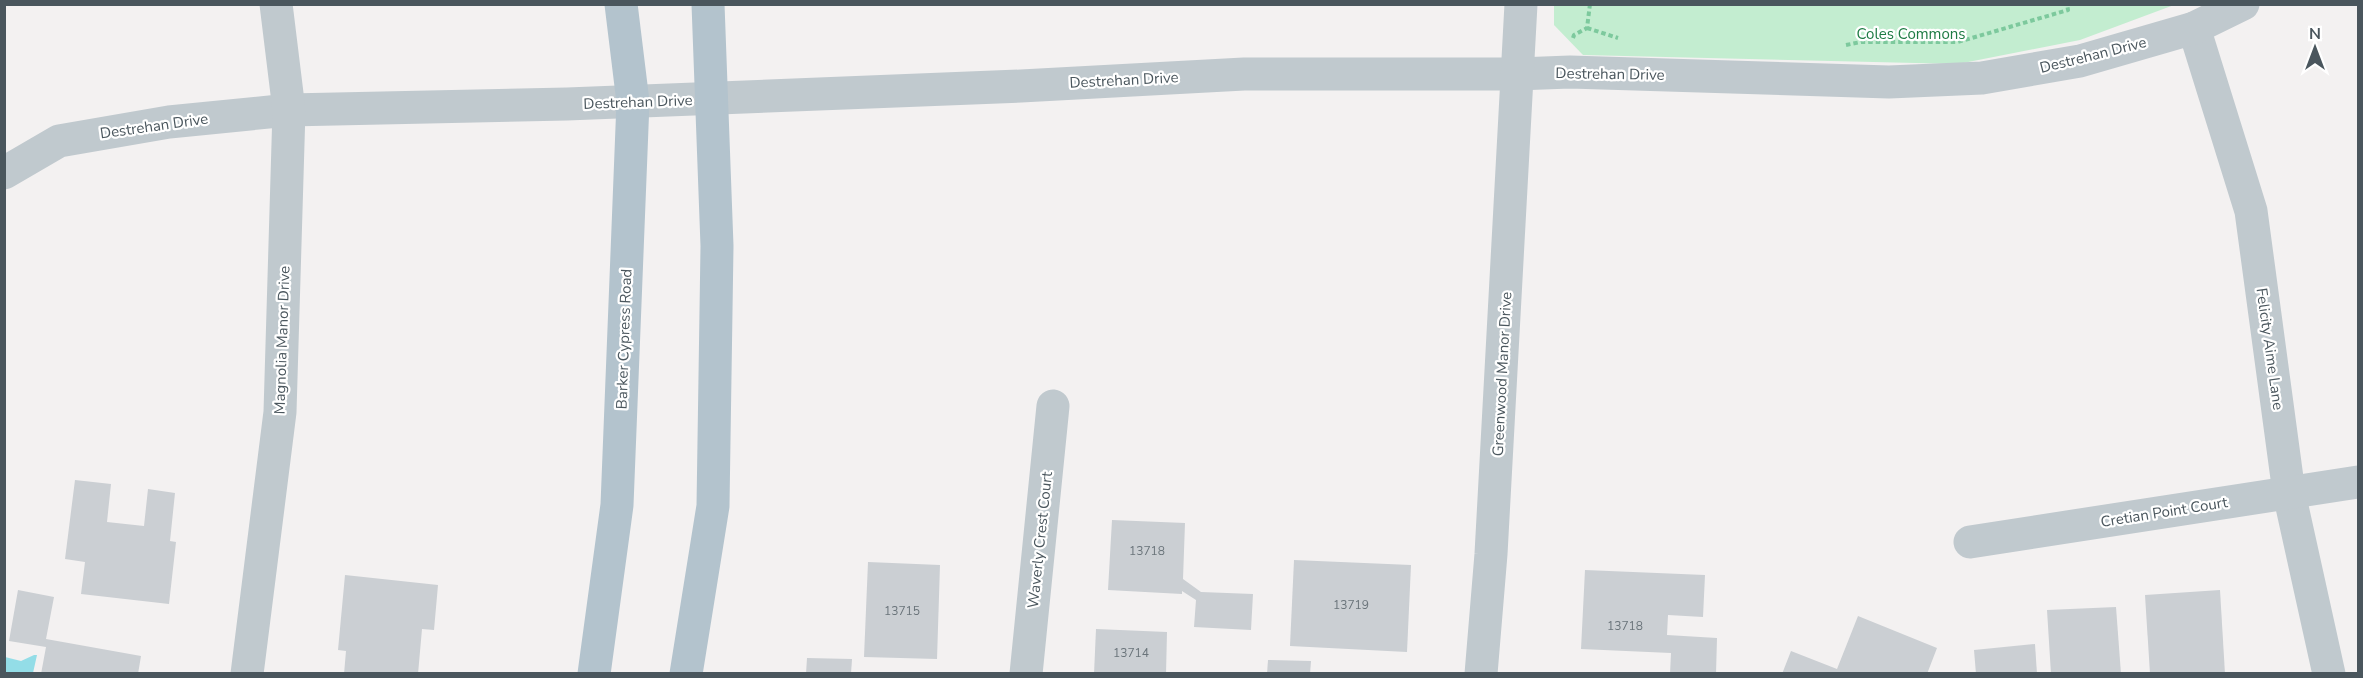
<svg xmlns="http://www.w3.org/2000/svg" width="2363" height="678" font-family="'Nunito Sans',sans-serif">
<style>
.green{fill:#c3edd0}
.water{fill:#93dde7}
.building{fill:#cbcfd3}
.lines{fill:none;stroke-linecap:round;stroke-linejoin:round}
.path{stroke:#7dc99d;stroke-width:4;stroke-dasharray:4.5 3;stroke-linecap:butt}
.minor{stroke:#c0c9ce;stroke-width:33}
.major{stroke:#b3c3cd;stroke-width:33}
.labels{text-anchor:middle;stroke-width:4.5;stroke-linejoin:round;paint-order:stroke}
.number-label{font-size:12px;fill:#6a747a}
.park-label{font-size:15px;fill:#1e7b44;stroke:#fff}
.street-label{font-size:15px;fill:#4a565d;stroke:#fff}
</style>
<rect width="100%" height="100%" fill="#f3f1f1"/>
<path class="green" d="M1554,4L2174,5L2080,40L1958,64L1583,55L1554,25Z"/>
<path class="water" d="M34,655H37L33,673H5V657L21,661Z"/>
<g class="building">
<path d="M75,480L111,484L107,522L144,526L148,489L175,493L170,541L176,542L169,604L81,594L85,562L65,559Z"/>
<path d="M1112,520L1185,523L1183,579L1201,592L1253,594L1251,630L1194,627L1196,600L1182,591V594L1108,590Z"/>
<path d="M1294,560L1411,565L1407,652L1290,646Z"/>
<path d="M868,562L940,565L937,659L864,657Z"/>
<path d="M1585,570L1705,575L1703,617L1668,615L1667,635L1717,638L1716,674H1670L1671,653L1581,649Z"/>
<path d="M345,575L438,585L434,630L422,629L418,674H344L346,651L338,650Z"/>
<path d="M18,590L54,597L46,639L141,656L138,674H41L46,647L9,641Z"/>
<path d="M2220,590L2225,674H2150L2145,595Z"/>
<path d="M2116,607L2121,674H2051L2047,610Z"/>
<path d="M1858,616L1937,648L1927,674H1782L1791,651L1837,669Z"/>
<path d="M1096,629L1167,632L1166,674H1094Z"/>
<path d="M2035,644L2037,674H1976L1974,650Z"/>
<path d="M807,658L852,659L851,674H806Z"/>
<path d="M1268,660L1311,661L1310,674H1267Z"/>
</g>
<g class="lines">
<g class="path">
<path d="M1587,28L1618,38"/>
<path d="M1573,38L1574,35L1587,28L1590,4"/>
<path d="M1846,45L1861,42H1958L2068,10L2067,4"/>
</g>
<g class="minor">
<path d="M2194,28L2251,211L2289,493L2329,674"/>
<path d="M4,173L59,141L169,122L289,110L567,104L1021,86L1244,74H1519L1570,72L1889,82L1982,78L2080,61L2194,28L2243,4"/>
<path d="M1970,542L2358,482"/>
<path d="M247,674L280,412L289,110L276,4"/>
<path d="M1026,674L1053,406"/>
<path d="M1481,674L1491,554L1521,4"/>
</g>
<g class="major">
<path d="M594,674L617,505L633,102L621,4"/>
<path d="M686,674L713,506L717,246L708,4"/>
</g>
</g>
<g class="labels">
<g class="number-label">
<text x="1147" y="555">13718</text>
<text x="1351" y="609">13719</text>
<text x="902" y="615">13715</text>
<text x="1625" y="630">13718</text>
<text x="1131" y="657">13714</text>
</g>
<g class="park-label">
<text x="1911" y="39">Coles Commons</text>
</g>
<g class="street-label">
<text transform="translate(2093 55) rotate(-14)" y="5">Destrehan Drive</text>
<text transform="translate(1610 74) rotate(1)" y="5">Destrehan Drive</text>
<text transform="translate(1124 80) rotate(-3)" y="5">Destrehan Drive</text>
<text transform="translate(638 102) rotate(-2)" y="5">Destrehan Drive</text>
<text transform="translate(154 126) rotate(-8)" y="5">Destrehan Drive</text>
<text transform="translate(624 339) rotate(-88)" y="5">Barker Cypress Road</text>
<text transform="translate(282 340) rotate(-88)" y="5">Magnolia Manor Drive</text>
<text transform="translate(2270 349) rotate(82)" y="5">Felicity Aime Lane</text>
<text transform="translate(1502 374) rotate(-87)" y="5">Greenwood Manor Drive</text>
<text transform="translate(2164 512) rotate(-9)" y="5">Cretian Point Court</text>
<text transform="translate(1040 540) rotate(-84)" y="5">Waverly Crest Court</text>
</g>
</g>
<rect width="2363" height="678" fill="none" stroke="#4a565d" stroke-width="12"/>
<g transform="translate(2315 48)" stroke="#ffffff" stroke-width="4.5" paint-order="stroke">
<path d="M0-4.5L10 22L0 15L-10 22Z" fill="#4a565d"/>
<text y="-9" font-size="16" font-weight="bold" text-anchor="middle" fill="#4a565d">N</text>
</g>
</svg>
